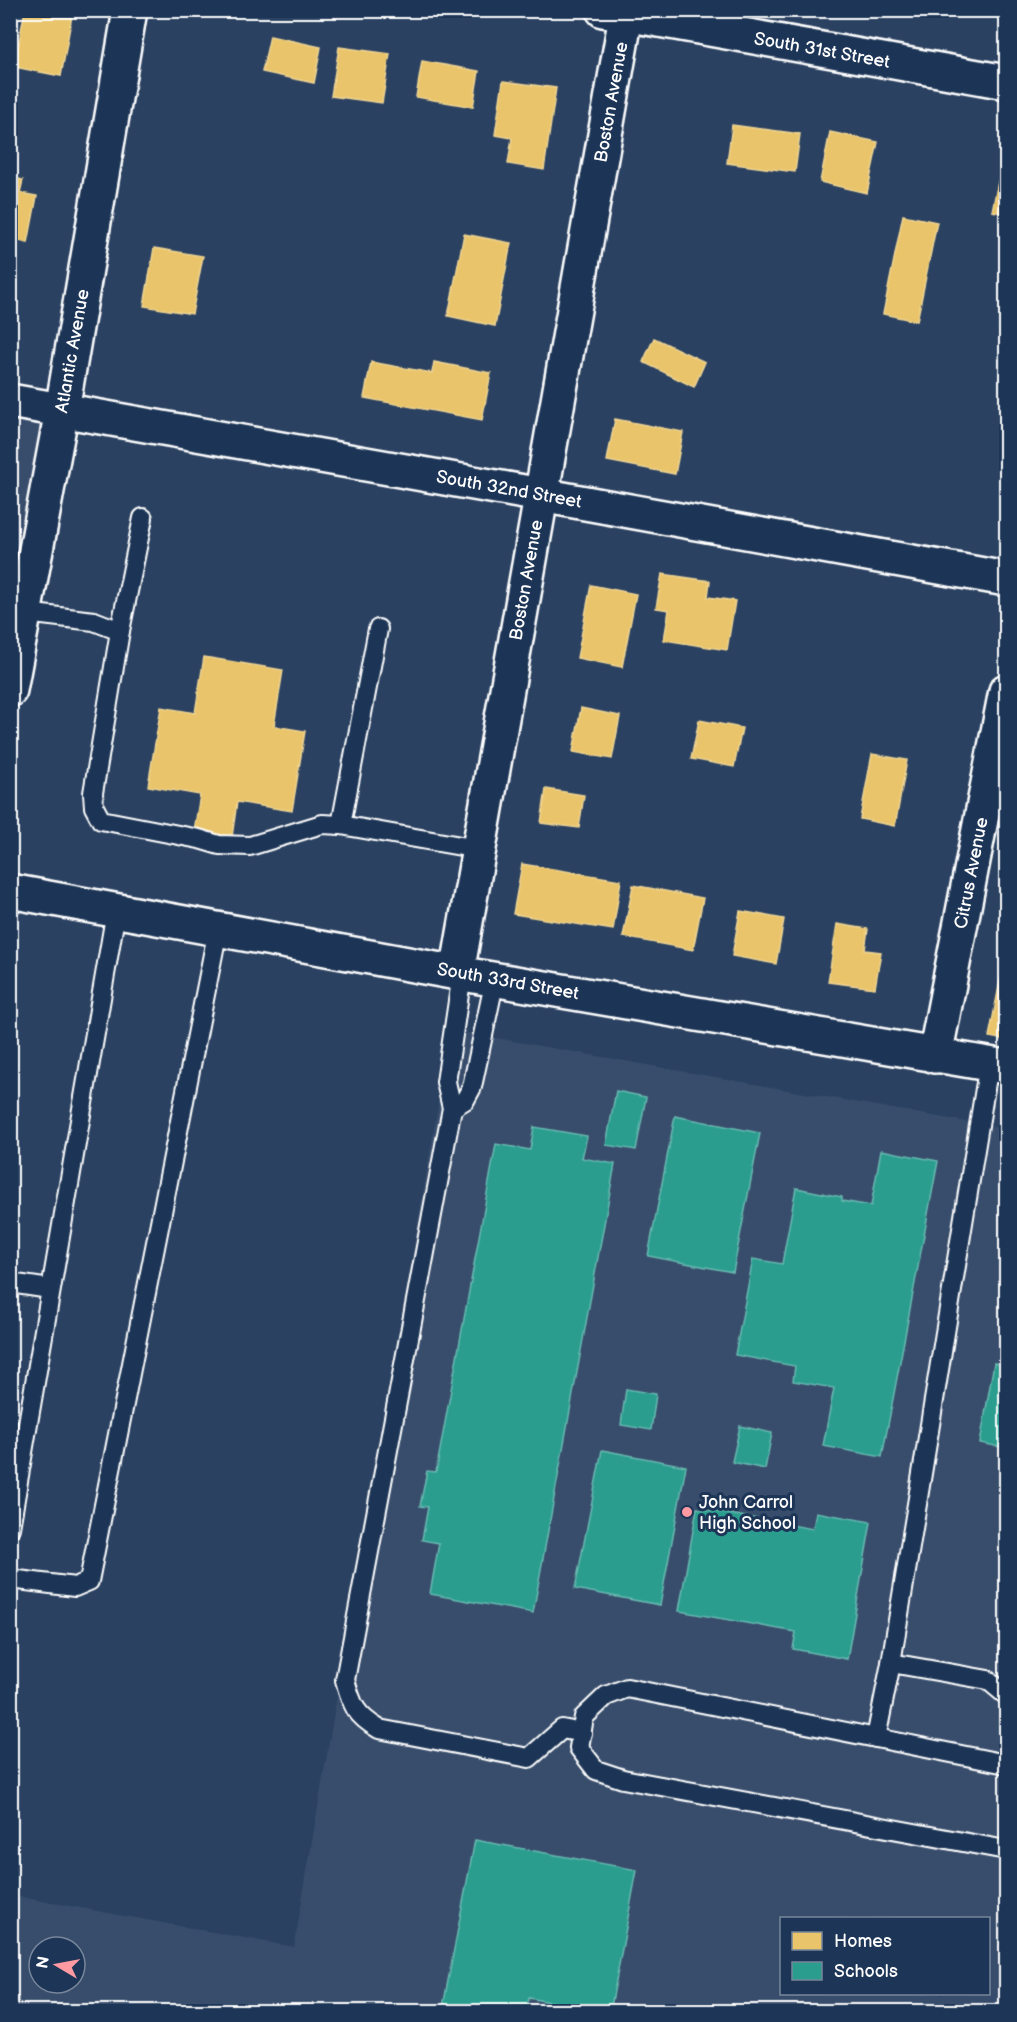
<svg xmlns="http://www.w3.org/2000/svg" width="1017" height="2022" font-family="'Balsamiq Sans',sans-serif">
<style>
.built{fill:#394e6c;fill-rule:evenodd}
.homes{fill:#e9c46a;stroke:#f0d697;stroke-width:1.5}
.schools{fill:#2a9d8f;stroke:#6abab1;stroke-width:1.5}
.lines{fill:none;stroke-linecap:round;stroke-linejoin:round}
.lane-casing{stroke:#fff;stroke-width:22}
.street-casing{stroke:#fff;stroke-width:38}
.secondary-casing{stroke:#fff;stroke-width:38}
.lane{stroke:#1d3557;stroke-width:18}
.street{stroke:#1d3557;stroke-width:33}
.secondary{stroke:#1d3557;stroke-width:33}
.poi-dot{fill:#ff9aa2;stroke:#1d3557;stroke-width:2}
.labels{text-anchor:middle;stroke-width:6;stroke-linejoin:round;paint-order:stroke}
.street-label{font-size:18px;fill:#fff;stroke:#1d3557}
.poi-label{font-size:18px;fill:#fff;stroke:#1d3557;text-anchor:start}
</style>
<rect width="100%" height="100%" fill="#2a4161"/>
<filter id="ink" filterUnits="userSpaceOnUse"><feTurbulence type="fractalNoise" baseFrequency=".0167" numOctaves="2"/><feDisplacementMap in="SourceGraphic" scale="12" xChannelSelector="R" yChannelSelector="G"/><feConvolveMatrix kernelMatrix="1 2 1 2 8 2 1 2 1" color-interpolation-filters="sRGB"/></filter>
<g filter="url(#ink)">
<g class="built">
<path d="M11,419L40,424L11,584L10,419Z"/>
<path d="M451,1030L1006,1129V2011H11L10,1895L294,1947ZM782,1918H988V1994H782ZM39,1947H75V1983H39Z"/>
</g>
<g class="homes">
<path d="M25,10H73L61,76L14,67Z"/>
<path d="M270,36L321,47L314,83L262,72Z"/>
<path d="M339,47L390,54L382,103L331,96Z"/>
<path d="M422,61L479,71L473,107L416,97Z"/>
<path d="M503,81L556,88L544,170L508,164L512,138L495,135Z"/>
<path d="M732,125L800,134L795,172L727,163Z"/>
<path d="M830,132L878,142L867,193L820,182Z"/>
<path d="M1004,153L1006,154V214L992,211Z"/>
<path d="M10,177L23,180L20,193L37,196L28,243L10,239Z"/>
<path d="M903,215L937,222L917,321L883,314Z"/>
<path d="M464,234L511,243L495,326L448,316Z"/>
<path d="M154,248L203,256L192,314L144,306Z"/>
<path d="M654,338L705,362L694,387L643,362Z"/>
<path d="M371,362L432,373L434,362L491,373L482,420L364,398Z"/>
<path d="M615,419L683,432L675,474L607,461Z"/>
<path d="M662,574L710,581L708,597L735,601L727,650L664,640L669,610L656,608Z"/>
<path d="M591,585L636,594L622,667L577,658Z"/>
<path d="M204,657L283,670L274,726L305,731L292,811L237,802L232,837L194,831L200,795L148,786L161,707L195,713Z"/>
<path d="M581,708L620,716L612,759L573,752Z"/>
<path d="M699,720L742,728L734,767L691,759Z"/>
<path d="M872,754L907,760L895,826L860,819Z"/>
<path d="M546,789L584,795L579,828L541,823Z"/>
<path d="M522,864L621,880L613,930L513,914Z"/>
<path d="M633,885L703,898L693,950L623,937Z"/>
<path d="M740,911L784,919L776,964L732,956Z"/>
<path d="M837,924L868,929L865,950L881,952L875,988L828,982Z"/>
<path d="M1006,951V1040L989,1037Z"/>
</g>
<g class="schools">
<path d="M616,1091L646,1097L636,1150L606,1145Z"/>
<path d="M675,1116L760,1133L733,1272L648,1256Z"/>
<path d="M534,1127L587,1136L582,1158L615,1164L533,1613L430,1594L439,1543L422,1540L428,1507L420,1506L427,1471L436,1472L496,1144L530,1150Z"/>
<path d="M881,1150L938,1161L882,1457L823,1446L834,1388L793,1381L795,1366L735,1355L753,1259L782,1264L796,1188L842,1197V1201L871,1206Z"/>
<path d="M1006,1351V1448L980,1443L994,1363L1004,1365Z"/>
<path d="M626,1389L656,1394L651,1430L621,1425Z"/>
<path d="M740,1426L772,1433L765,1469L732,1462Z"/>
<path d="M602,1450L686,1466L660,1605L575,1589Z"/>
<path d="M697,1508L813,1529L816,1512L871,1522L847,1659L793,1649L796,1632L679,1611Z"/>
<path d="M475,1840L637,1870L610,2012H600L529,1998L526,2012H442Z"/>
</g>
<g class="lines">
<defs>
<g id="lane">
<path d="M25,613L94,621L120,631L93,793L94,807L101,820L199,839L219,845L250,846L322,824L341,825L478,849"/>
<path d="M120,631L143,518"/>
<path d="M341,825L378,629"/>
<path d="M462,974L446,1082L452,1108L345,1680C352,1705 355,1715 379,1729L529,1758L562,1729L582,1733"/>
<path d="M452,1108L465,1100L472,1087L495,979"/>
<path d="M10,1283L50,1289"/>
<path d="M10,1528L116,911"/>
<path d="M10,1579L75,1587L89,1581L218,929"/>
<path d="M891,1663L988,1680L1006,1695"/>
<path d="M876,1738L891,1663L989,1064"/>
<path d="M1006,1764L627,1688L606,1696L584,1717L579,1748L596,1770L623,1779L1006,1850"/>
</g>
<g id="street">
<path d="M603,10L1006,82"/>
<path d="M10,401L541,495L1006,579"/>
<path d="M10,690L62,410L130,10"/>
<path d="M457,973L627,10"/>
<path d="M935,1056L1006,691"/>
</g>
<path id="secondary" d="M10,891L457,973L1006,1067"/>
</defs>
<use href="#lane" class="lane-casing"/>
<use href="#street" class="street-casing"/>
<use href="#secondary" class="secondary-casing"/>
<use href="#lane" class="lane"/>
<use href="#street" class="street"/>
<use href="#secondary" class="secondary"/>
</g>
</g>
<circle class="poi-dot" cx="687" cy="1512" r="6"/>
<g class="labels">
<g class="street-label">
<text transform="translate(822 50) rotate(10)" y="6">South 31st Street</text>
<text transform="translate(611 102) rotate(-80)" y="6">Boston Avenue</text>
<text transform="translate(72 351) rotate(-80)" y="6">Atlantic Avenue</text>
<text transform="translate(509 489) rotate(10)" y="6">South 32nd Street</text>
<text transform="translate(526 580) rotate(-80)" y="6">Boston Avenue</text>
<text transform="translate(971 873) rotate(-79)" y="6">Citrus Avenue</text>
<text transform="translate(508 981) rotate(10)" y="6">South 33rd Street</text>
</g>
<g class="poi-label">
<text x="699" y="1508">John Carrol<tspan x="699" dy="21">High School</tspan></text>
</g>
</g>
<rect width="1017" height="2022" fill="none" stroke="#1d3557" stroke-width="36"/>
<rect x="18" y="18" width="981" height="1986" fill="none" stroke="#fff" stroke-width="2" filter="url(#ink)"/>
<rect x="780" y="1917" width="210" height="78" fill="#1d3557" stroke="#77869a" stroke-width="1.5"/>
<rect x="792" y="1932" width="30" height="18" fill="#e9c46a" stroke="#77869a" stroke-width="1.5"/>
<text x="834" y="1947" font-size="18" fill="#ffffff">Homes</text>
<rect x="792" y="1962" width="30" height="18" fill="#2a9d8f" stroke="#77869a" stroke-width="1.5"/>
<text x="834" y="1977" font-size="18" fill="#ffffff">Schools</text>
<g transform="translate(57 1965) rotate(280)"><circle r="28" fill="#1d3557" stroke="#77869a" stroke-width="1.5"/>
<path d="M0-4.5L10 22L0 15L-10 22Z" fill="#ff9aa2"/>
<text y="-9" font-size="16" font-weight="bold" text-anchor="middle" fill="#ffffff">N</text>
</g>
</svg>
